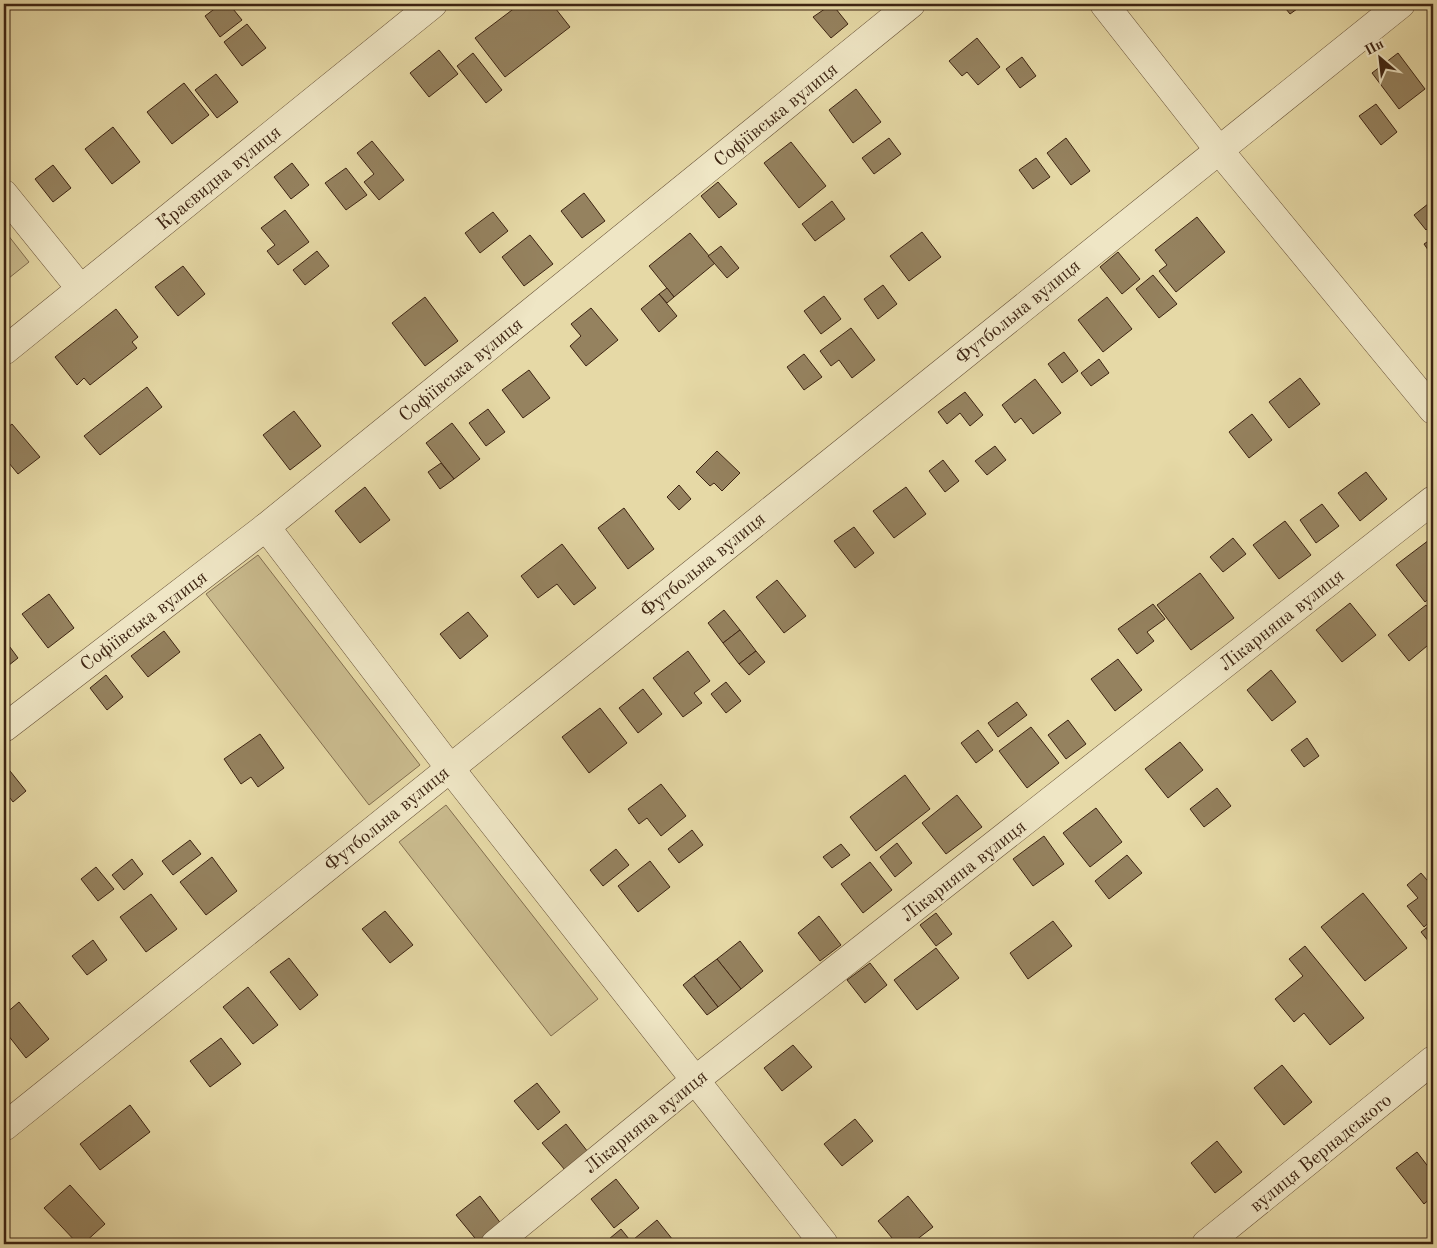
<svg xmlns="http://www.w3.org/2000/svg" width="1437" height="1248" font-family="'Old Standard TT',serif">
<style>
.green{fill:#c9ba8d;stroke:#836f50}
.building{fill:#95825f;stroke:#3d2412}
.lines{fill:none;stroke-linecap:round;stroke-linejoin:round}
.minor-casing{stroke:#675137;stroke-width:29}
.minor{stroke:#efe6c5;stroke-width:28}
.labels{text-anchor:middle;stroke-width:4.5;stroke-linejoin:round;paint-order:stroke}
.street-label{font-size:19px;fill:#3d2412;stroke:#efe6c5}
</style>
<rect width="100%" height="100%" fill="#e6d9a6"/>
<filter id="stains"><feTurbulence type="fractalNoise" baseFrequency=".004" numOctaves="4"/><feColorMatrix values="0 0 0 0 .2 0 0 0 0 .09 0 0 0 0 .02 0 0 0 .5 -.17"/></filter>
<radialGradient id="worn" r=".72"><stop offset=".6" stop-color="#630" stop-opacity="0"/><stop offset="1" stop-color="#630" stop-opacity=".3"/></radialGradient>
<g class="green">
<path d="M4,230L29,262L4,282Z"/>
<path d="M258,555L420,765L369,805L206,594Z"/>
<path d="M446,805L598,999L551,1036L399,842Z"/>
</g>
<g class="building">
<path d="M221,4H229L242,20L220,37L205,16Z"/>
<path d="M520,4H552L570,27L505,77L475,38Z"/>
<path d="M832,4L848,24L831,38L813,17Z"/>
<path d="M1282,4H1304L1290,14Z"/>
<path d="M247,24L266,48L242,66L224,42Z"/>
<path d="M977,38L1000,67L978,85L967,72L962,76L949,61Z"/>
<path d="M439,50L458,74L429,97L410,73Z"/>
<path d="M473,53L502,90L486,103L457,66Z"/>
<path d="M1398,53L1425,89L1399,109L1372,73Z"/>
<path d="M1022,57L1036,76L1020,88L1006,69Z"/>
<path d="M216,74L238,102L217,118L195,90Z"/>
<path d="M184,83L209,115L172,144L147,112Z"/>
<path d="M856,89L881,122L853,143L829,110Z"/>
<path d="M1376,104L1397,132L1381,145L1359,116Z"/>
<path d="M113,127L140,162L112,184L85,149Z"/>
<path d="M889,138L901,154L874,174L862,158Z"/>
<path d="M1066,138L1090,171L1071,185L1047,153Z"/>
<path d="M372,141L404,180L379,200L364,182L374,174L357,153Z"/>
<path d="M791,142L826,186L799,208L764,163Z"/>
<path d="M1036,158L1050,177L1033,189L1019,170Z"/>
<path d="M292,163L309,185L291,199L274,177Z"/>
<path d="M53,165L71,188L53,202L35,179Z"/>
<path d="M346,168L367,195L346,210L325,183Z"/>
<path d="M718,182L737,204L719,218L701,196Z"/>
<path d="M584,193L605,221L582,238L561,211Z"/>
<path d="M1433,200V224L1426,230L1414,215Z"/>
<path d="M832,201L845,219L815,241L802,224Z"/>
<path d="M285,210L309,242L278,265L267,251L275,245L261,228Z"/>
<path d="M493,212L508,231L480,253L465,233Z"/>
<path d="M1197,217L1225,252L1176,292L1159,271L1167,265L1155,250Z"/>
<path d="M922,232L941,257L909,281L890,256Z"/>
<path d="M690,233L715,263L674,297L649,266Z"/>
<path d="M530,235L553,264L524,286L502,257Z"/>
<path d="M1433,238V257L1424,244Z"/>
<path d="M721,246L739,268L727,278L708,256Z"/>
<path d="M317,251L329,266L305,285L293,270Z"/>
<path d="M1118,252L1140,279L1122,294L1100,267Z"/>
<path d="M183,266L205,294L178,316L155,287Z"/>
<path d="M1153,275L1177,304L1159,318L1136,289Z"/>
<path d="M883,285L897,304L878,319L864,299Z"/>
<path d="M667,288L674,297L667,303L659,294Z"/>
<path d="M659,294L677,316L659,332L641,309Z"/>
<path d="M824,296L841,319L821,334L804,311Z"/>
<path d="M425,297L458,341L425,366L392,323Z"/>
<path d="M1107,297L1132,329L1103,352L1078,320Z"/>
<path d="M591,308L618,340L586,366L570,346L581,336L571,324Z"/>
<path d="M116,309L138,337L132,342L137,348L90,385L84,378L77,385L55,357Z"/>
<path d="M851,328L875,360L852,378L839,360L831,366L820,351Z"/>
<path d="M1064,352L1078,371L1062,383L1048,364Z"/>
<path d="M804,354L822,377L804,390L787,367Z"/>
<path d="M1099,359L1109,373L1091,386L1081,373Z"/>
<path d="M529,370L550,398L523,418L502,390Z"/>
<path d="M1300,378L1320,404L1289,428L1269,402Z"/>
<path d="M1035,379L1061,413L1033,434L1021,418L1015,423L1002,405Z"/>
<path d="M147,387L162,407L100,455L84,436Z"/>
<path d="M965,392L983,415L970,426L960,413L947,424L938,412Z"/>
<path d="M488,409L505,432L486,446L469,423Z"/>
<path d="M294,411L321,446L290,470L263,435Z"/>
<path d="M1252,414L1272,440L1249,458L1229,432Z"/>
<path d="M452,423L480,459L454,479L426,443Z"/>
<path d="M12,424L40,457L18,474L4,457V430Z"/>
<path d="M995,446L1006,460L987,475L975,461Z"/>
<path d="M717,451L740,473L722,491L714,483L710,486L696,472Z"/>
<path d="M943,460L959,481L945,492L929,471Z"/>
<path d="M441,463L454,479L440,489L428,472Z"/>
<path d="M1366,472L1387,499L1360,521L1338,493Z"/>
<path d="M679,485L691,499L679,510L667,497Z"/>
<path d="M365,487L390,520L360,543L335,511Z"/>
<path d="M906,487L926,514L894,538L873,511Z"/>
<path d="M1322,504L1339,526L1316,543L1300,520Z"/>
<path d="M624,508L654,549L628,569L598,528Z"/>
<path d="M1285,521L1311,555L1279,579L1253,545Z"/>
<path d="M854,527L874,553L855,568L834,541Z"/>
<path d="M1433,537V595L1425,602L1396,565Z"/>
<path d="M1233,538L1246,554L1223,572L1210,557Z"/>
<path d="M562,544L596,588L574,605L557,584L538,598L521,576Z"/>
<path d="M1200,573L1234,618L1191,650L1157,605Z"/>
<path d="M777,580L806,616L784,633L756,597Z"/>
<path d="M49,594L74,628L48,648L22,614Z"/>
<path d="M1350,603L1376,635L1342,662L1316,630Z"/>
<path d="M1153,604L1165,619L1147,632L1154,641L1137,654L1118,629Z"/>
<path d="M1426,605L1433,614V641L1409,661L1388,635Z"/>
<path d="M724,610L740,630L723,643L708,623Z"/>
<path d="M468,612L488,636L460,659L440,634Z"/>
<path d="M740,630L756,651L739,664L723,643Z"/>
<path d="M164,631L180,652L148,677L131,656Z"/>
<path d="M4,639L18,658L4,669Z"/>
<path d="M688,651L710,681L694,693L702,703L683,717L653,678Z"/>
<path d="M756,651L765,662L749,675L739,664Z"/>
<path d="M1118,659L1142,690L1115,711L1091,679Z"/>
<path d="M1271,670L1296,702L1272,721L1247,690Z"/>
<path d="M106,675L123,697L107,710L90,688Z"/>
<path d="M726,682L741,701L726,713L711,694Z"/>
<path d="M643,689L662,714L638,733L619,708Z"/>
<path d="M1017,702L1027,715L998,737L988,723Z"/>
<path d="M600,708L627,743L589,773L562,737Z"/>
<path d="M1068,720L1086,744L1066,759L1048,735Z"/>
<path d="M1031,727L1059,763L1027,788L999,751Z"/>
<path d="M978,730L993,750L976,763L961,743Z"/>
<path d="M260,734L284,768L258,787L251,777L241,784L224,759Z"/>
<path d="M1307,738L1319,756L1304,767L1291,750Z"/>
<path d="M1180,742L1203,770L1168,798L1145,769Z"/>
<path d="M6,766L26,791L13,802L10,798L4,803V768Z"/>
<path d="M905,775L930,809L876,851L850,817Z"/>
<path d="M661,784L686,816L661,836L647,818L639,824L628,809Z"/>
<path d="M1217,788L1231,806L1204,827L1190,809Z"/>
<path d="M957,795L982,827L946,854L922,823Z"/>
<path d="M1096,808L1122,842L1090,867L1063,833Z"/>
<path d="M692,830L703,845L679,863L668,849Z"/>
<path d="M1044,836L1064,864L1033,886L1013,859Z"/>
<path d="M190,840L201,854L173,875L162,861Z"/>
<path d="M897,843L912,863L895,877L880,857Z"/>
<path d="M841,844L850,855L832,868L823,857Z"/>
<path d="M616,849L629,865L603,886L590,870Z"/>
<path d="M1127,855L1142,873L1109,899L1095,881Z"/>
<path d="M212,857L237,891L206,915L180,882Z"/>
<path d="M132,859L143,874L124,890L112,875Z"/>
<path d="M650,861L670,887L638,912L618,886Z"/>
<path d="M870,862L892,890L863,913L841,884Z"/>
<path d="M96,867L114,889L98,901L81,879Z"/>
<path d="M1421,873L1433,887V919L1424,927L1407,906L1418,898L1407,885Z"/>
<path d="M1363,893L1407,948L1365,981L1321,927Z"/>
<path d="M151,894L177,929L146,952L120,917Z"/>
<path d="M385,911L413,945L390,963L362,929Z"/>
<path d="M936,913L952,934L936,946L920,925Z"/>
<path d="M819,916L841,945L820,961L798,933Z"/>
<path d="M1053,921L1072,946L1028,979L1010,953Z"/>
<path d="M1433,923V947L1421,932Z"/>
<path d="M93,940L107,960L87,975L72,956Z"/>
<path d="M740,941L763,971L741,989L717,959Z"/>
<path d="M1305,946L1364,1018L1330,1045L1304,1013L1294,1022L1275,999L1303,976L1289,959Z"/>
<path d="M936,948L959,978L917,1010L894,980Z"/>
<path d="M289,958L318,995L300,1010L270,972Z"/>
<path d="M717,959L741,989L718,1007L694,976Z"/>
<path d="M870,963L887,985L865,1003L847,980Z"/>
<path d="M694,976L718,1007L707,1015L683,985Z"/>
<path d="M248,987L278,1025L253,1044L223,1007Z"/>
<path d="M19,1002L49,1039L26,1058L4,1030V1015Z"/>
<path d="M221,1038L241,1064L210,1087L190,1061Z"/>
<path d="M793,1045L812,1067L782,1091L764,1068Z"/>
<path d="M1282,1065L1312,1102L1284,1125L1254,1088Z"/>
<path d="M537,1083L560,1112L538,1130L514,1101Z"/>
<path d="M130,1105L150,1132L100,1170L80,1144Z"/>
<path d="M855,1119L873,1141L842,1166L824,1144Z"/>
<path d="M566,1124L588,1152L565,1170L542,1143Z"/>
<path d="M1217,1141L1242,1172L1215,1193L1191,1163Z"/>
<path d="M1417,1152L1433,1173V1196L1424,1204L1396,1168Z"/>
<path d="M616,1179L639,1208L614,1228L591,1199Z"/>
<path d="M70,1185L105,1224L83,1244H78L44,1208Z"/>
<path d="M480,1196L502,1225L479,1243L456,1215Z"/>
<path d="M908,1196L933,1227L911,1244H897L878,1221Z"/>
<path d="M657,1220L673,1240L667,1244H638L634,1239Z"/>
<path d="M621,1229L633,1244H603Z"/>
</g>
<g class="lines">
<defs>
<g id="minor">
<path d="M1104,4L1218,149L1433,410"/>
<path d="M4,194L80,288"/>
<path d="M4,351L433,4"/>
<path d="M266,527L449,767L824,1244"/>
<path d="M4,728L266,527L911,4"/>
<path d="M4,1127L1401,4"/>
<path d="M495,1244L694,1081L1433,500"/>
<path d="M1206,1244L1433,1060"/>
</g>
</defs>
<use href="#minor" class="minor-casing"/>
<use href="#minor" class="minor"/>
</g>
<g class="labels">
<g class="street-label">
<text transform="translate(775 114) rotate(-39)" y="7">Софіївська вулиця</text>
<text transform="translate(218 177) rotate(-39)" y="7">Краєвидна вулиця</text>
<text transform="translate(1017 311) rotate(-39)" y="7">Футбольна вулиця</text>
<text transform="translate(460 369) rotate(-39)" y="7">Софіївська вулиця</text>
<text transform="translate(702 564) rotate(-39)" y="7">Футбольна вулиця</text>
<text transform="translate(1281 619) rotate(-38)" y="7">Лікарняна вулиця</text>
<text transform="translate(143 620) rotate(-37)" y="7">Софіївська вулиця</text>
<text transform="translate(386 818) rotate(-39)" y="7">Футбольна вулиця</text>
<text transform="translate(963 870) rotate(-38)" y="7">Лікарняна вулиця</text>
<text transform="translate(645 1121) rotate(-39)" y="7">Лікарняна вулиця</text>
<text transform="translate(1320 1152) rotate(-39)" y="7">вулиця Вернадського</text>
</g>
</g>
<rect width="1437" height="1248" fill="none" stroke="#e6d9a6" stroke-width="20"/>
<rect x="5" y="5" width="1427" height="1238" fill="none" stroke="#3d2412" stroke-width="2.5"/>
<rect x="10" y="10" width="1417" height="1228" fill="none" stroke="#3d2412"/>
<g transform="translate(1380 58) rotate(332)" stroke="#efe6c5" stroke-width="4" paint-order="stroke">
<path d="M0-4L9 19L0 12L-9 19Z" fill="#3d2412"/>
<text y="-8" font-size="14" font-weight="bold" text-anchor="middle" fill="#3d2412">Пн</text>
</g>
<rect width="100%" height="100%" filter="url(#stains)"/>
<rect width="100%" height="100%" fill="url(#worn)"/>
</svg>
